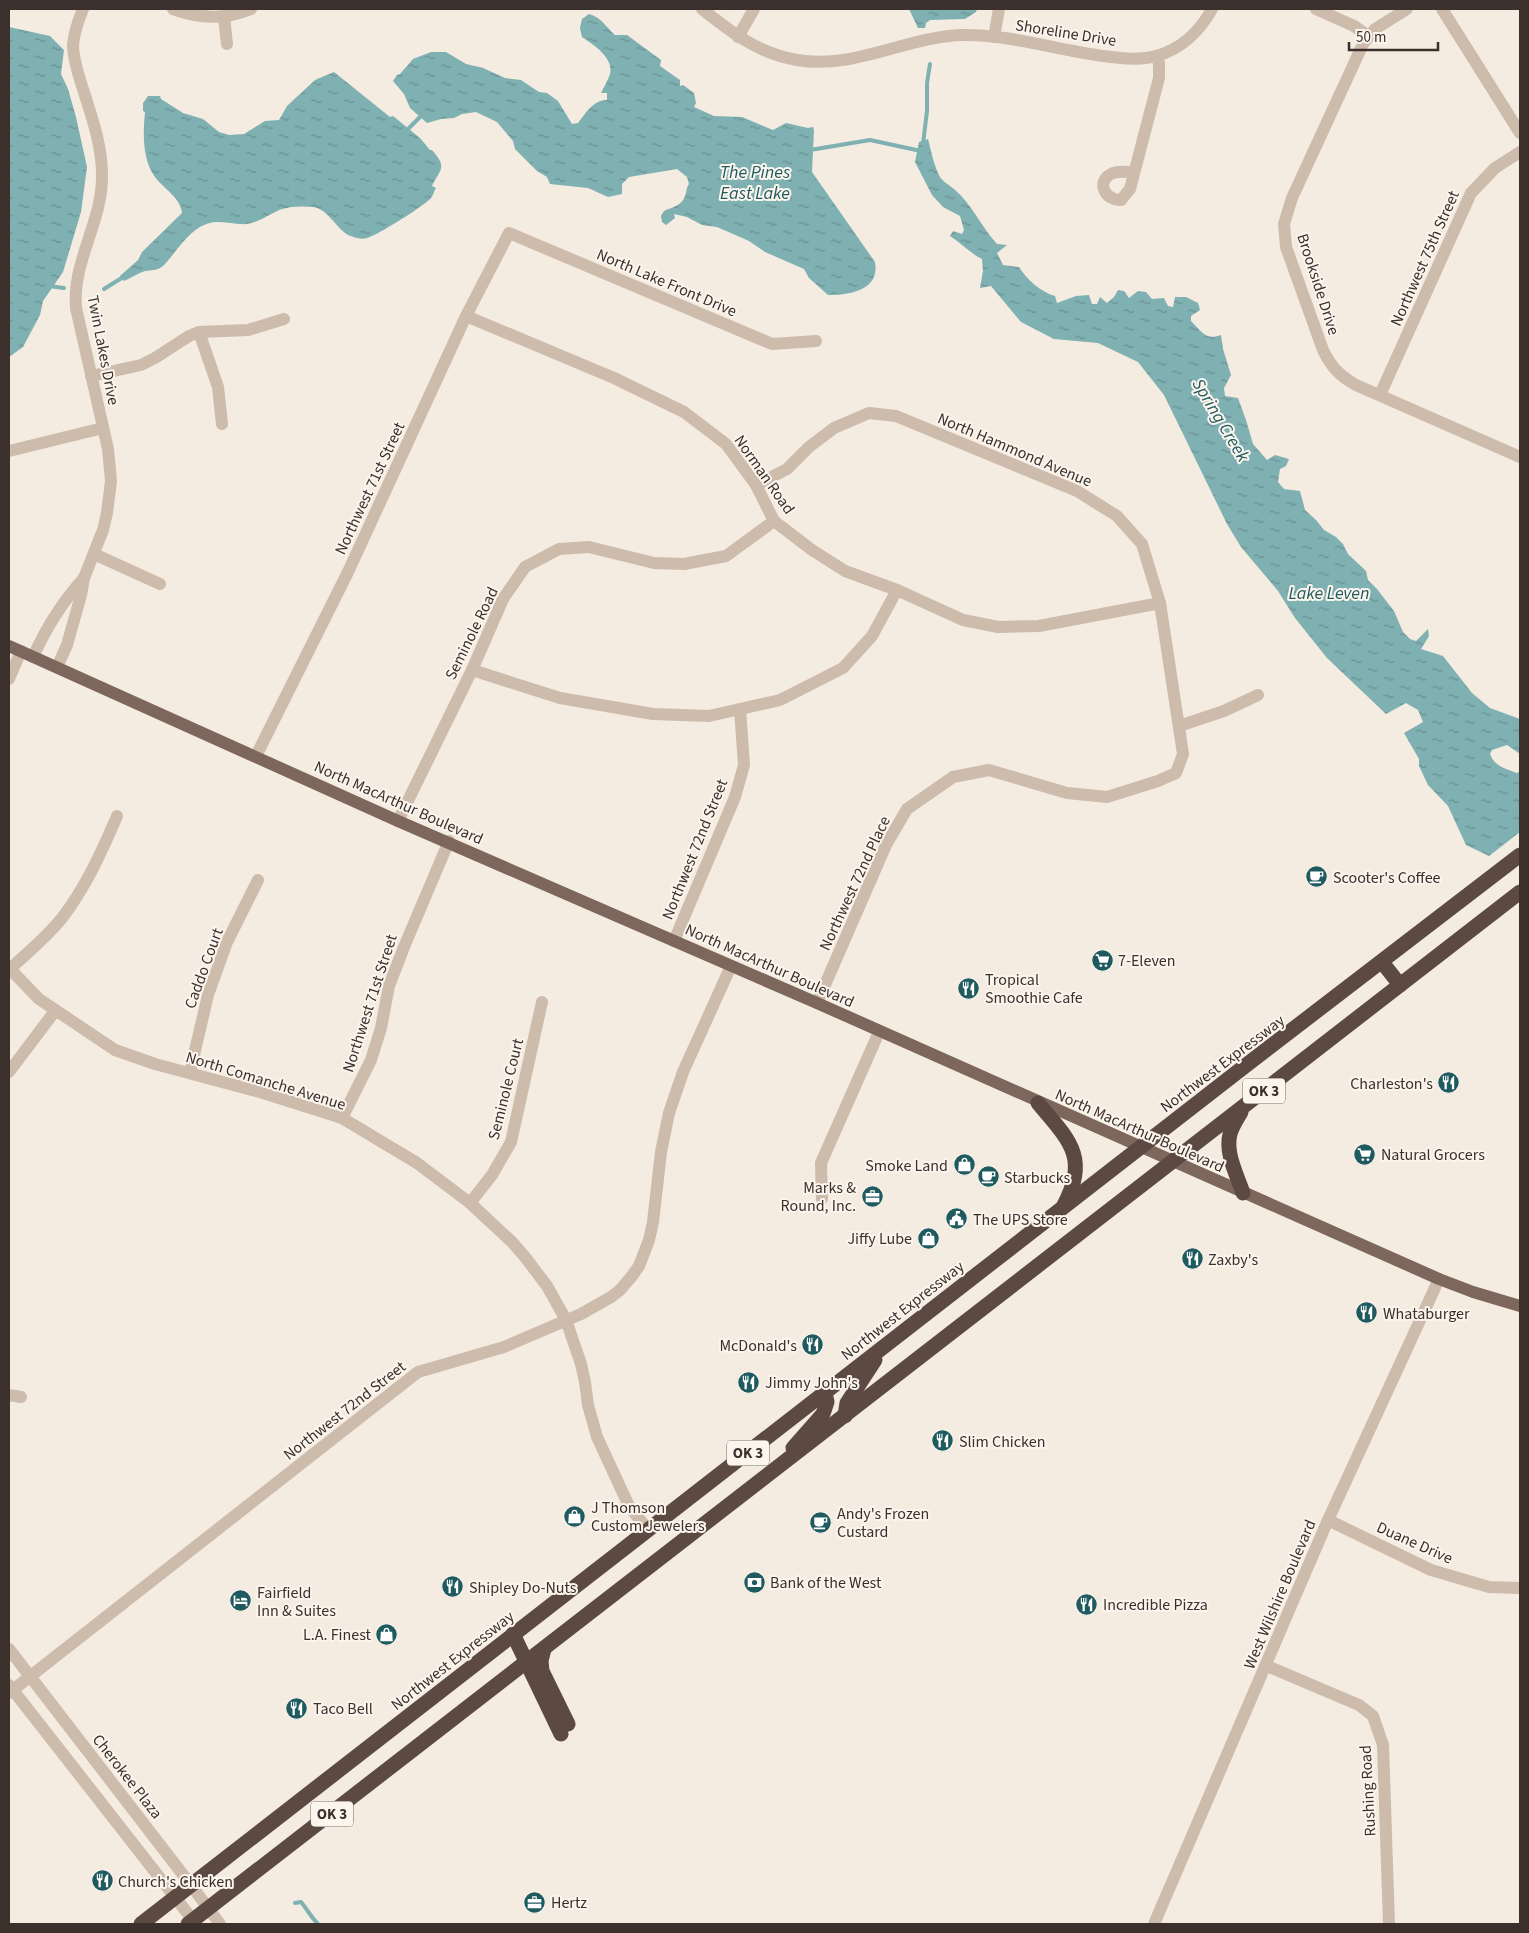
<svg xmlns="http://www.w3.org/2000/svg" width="1529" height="1933" font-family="'Source Sans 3',sans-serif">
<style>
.water{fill:url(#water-ripples)}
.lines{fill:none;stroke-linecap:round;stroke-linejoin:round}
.stream{stroke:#7fb0b2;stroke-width:4}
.minor{stroke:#cdbbac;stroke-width:12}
.major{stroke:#7d675c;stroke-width:12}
.highway{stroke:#5c4a42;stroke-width:15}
.labels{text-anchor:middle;stroke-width:4;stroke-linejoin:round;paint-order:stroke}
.shield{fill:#fbf5ee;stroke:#756b66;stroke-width:1}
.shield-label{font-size:15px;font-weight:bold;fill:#3b302b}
.street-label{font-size:16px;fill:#3b302b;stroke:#fbf5ee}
.poi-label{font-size:16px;fill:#3b302b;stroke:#fbf5ee;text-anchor:start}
.water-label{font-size:18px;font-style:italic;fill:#1f5a5e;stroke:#fbf5ee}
</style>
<defs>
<pattern id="water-ripples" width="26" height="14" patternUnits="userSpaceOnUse" patternTransform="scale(1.25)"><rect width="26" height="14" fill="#7fb0b2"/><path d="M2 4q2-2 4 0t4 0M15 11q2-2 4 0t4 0" fill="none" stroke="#699091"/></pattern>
</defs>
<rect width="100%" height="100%" fill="#f4ebe1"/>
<g class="water">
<path d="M909,9H977L976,12L965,19L930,20L926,23L925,28H918Z"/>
<path d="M589,14C601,17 606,27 615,35H627L661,60L660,66L680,80V86L683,85L694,93L696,103L694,107L714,116L742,117L773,130L786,123L808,128L813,127L814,130L812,172L875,262C880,290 851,295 828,295L809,278L804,269L765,252L749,241L717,227L702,225L687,217L674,214L675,218L666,225L662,222L661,216L664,211C672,207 682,206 685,196C687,191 686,188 689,184L687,177L677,169L629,177L622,184V194L608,197L588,188L550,184L547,177L537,171L515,149L513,141L497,122L476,112L462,114L454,118L441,119L427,123L410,108L404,94L393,81L397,75L400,74L413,59L431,52H446L466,64L483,68L505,78L521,80L539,92L547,93L558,101L572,124L578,123C586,113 593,100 607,100V93H601C604,87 608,80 610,74C614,58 594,45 582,37L580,28L582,19Z"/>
<path d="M9,27L50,36L64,50L61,74L68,89L76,117L87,167L81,212L63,272L43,301L40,315L23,347L9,357Z"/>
<path d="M334,72L390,117L393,116L420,138L430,150H432C448,168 440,169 432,186L436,188C434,191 433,196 431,198C424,206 376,236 367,238C360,240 354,237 348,235C336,228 328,209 313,207C303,206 292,206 282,209C271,213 260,222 247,224C235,225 219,220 210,223C189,228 177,252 163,266C157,271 151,270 145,271C138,273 131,278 124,281L120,276L138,260L142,252L182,213C181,198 164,189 155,177C142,159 143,133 145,112L143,111V103L148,96H160L161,99L183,113L203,119L219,132L229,135L244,134L265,121L279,120L287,106L315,80Z"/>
<path d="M928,139C931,150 933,162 938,173C941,181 948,184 954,189C972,204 981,227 997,244L1007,245L997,253L1003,265L1019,267C1027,280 1041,292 1055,296L1057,303L1076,296L1089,295L1092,304H1097L1100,297L1107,303L1114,297L1118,290L1124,291L1129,298L1138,291L1146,292L1152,299L1164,298L1168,306L1173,307L1175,297H1186L1198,303L1200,310L1191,316V321C1201,331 1206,341 1221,335L1223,349L1231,375L1224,388L1225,396L1238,398L1246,420L1253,444L1267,460L1275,455L1289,459L1286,466L1280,469L1278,482L1284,489L1300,491L1305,510L1316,520L1324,530L1336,537L1343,544L1348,554L1366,571L1368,580L1377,589L1394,611L1403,632L1410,639L1416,641L1428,629L1429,636L1421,649L1443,656L1472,693L1490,708L1520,719V754L1507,745L1492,750L1490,754C1494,766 1506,769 1517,773L1520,771V832L1489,856L1466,845L1448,806L1428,785L1419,766V759L1404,733L1423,722L1418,710L1406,703L1386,714L1327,658L1295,618L1278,591L1241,547L1227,524L1164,395L1138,362L1098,343L1054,339L1021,322L991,286L980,288L983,271L982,259C971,254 961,243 950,236L953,231L962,234L964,230L960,216L943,207L932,195L915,162L919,142Z"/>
</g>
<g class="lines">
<g class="stream">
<path d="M406,131L422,115"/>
<path d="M923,144L927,111V83L930,64"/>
<path d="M810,150L870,140L921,151"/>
<path d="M49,286L64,288"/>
<path d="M104,289L125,276"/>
<path d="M295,1903L301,1902C307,1909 311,1917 318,1924"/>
</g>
<g class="minor">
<path d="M173,9C200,19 225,20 251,9"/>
<path d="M702,9C731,32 759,54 797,60C854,70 906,37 961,35C1009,34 1056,50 1103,56C1121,58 1139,61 1156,56C1181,49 1200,31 1212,9"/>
<path d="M1316,9L1354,26L1368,36"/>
<path d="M1407,9L1375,29L1363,44L1292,198L1284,224L1286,247L1323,350C1331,367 1340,376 1356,385L1520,457"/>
<path d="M1442,9L1520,133"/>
<path d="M224,17L227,44"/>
<path d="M738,37L754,9"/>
<path d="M994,37L999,9"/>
<path d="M1134,172C1128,172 1120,171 1113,173C1096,180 1103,200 1121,200L1130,189L1159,78V64L1157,56"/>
<path d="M466,316L614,378L684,412L726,444L756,485L774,521L812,550L845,571L897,590L963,620L998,627L1039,626L1160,603"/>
<path d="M199,332L218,387L222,424"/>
<path d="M91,376L141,365L155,358L189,336L199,332L248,330L284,319"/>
<path d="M1380,395L1471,193L1495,168L1520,152"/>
<path d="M9,451L103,428"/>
<path d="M756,485L787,469L809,447L834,428L869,413L896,416L1077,491L1117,516L1142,544L1160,603L1183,754L1176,773L1158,781L1107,797L1067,793L989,770L953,777L907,809L886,845L817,1003"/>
<path d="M94,554L160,584"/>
<path d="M33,657C46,628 63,601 84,578"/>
<path d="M57,667L67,645L81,595L84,578L103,530L107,513L111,481L108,449L76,308C72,261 103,221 102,175C102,144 91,115 82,86C78,73 73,59 73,45C74,33 78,21 83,9"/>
<path d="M472,670L560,698L653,714L709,716L780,700L843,668L872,636L897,590"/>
<path d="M9,679L21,651"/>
<path d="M1179,726L1224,711L1258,695"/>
<path d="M256,756L348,572L466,316L509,233L772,344L816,341"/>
<path d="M398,821L472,670L503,599L525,567L559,549L589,547L654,563L684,564L726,556L774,521"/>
<path d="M674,941L735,797L744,765L740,709"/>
<path d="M9,968L39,999L115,1050L155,1064L260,1092L342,1118L417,1163L470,1203L512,1242L525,1257L547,1286L566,1320L581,1364L585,1382L588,1405L597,1437L629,1506L648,1530"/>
<path d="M10,969C27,953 47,937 62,918C86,887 102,851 117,816"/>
<path d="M9,1072L55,1011"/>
<path d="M190,1072L208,995L227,942L258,880"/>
<path d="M342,1118L371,1060L381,1028L389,986L404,947L449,841"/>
<path d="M822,1199L821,1163L879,1032"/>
<path d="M470,1203L492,1175L511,1142L542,1002"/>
<path d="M9,1395L21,1397"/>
<path d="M1328,1520L1431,1570L1489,1587L1520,1588"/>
<path d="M9,1649L191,1885L220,1924"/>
<path d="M1267,1666L1359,1705L1373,1716L1383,1745L1389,1924"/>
<path d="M9,1685L196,1924"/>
<path d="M9,1693L418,1372L504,1347L581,1314L611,1297L620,1290L632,1276L639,1266L649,1240L653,1222L661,1152L669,1113L683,1072L731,966"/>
<path d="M1154,1924L1328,1520L1439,1279"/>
</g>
<path class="major" d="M9,646L398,821L817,1003L1439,1279L1473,1292L1520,1306"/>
<g class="highway">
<path d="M1382,962L1400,985"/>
<path d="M1038,1103C1068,1139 1090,1157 1064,1205"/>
<path d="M1241,1112C1237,1119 1232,1126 1230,1134C1225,1153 1237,1175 1243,1193"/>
<path d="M845,1416L847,1403L875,1360"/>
<path d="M793,1448L823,1414L827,1402L825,1393"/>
<path d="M513,1634L561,1734"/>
<path d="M544,1649L541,1661L542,1671L568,1724"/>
<path d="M141,1924L1245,1066L1520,855"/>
<path d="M188,1924L1520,892"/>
</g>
</g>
<defs>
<symbol id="cafe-disc" viewBox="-11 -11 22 22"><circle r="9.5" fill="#1f5a5e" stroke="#fbf5ee"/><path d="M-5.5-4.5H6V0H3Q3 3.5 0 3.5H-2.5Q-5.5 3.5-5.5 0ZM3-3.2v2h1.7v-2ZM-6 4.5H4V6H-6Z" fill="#fff"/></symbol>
<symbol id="supermarket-disc" viewBox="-11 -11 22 22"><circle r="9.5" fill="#1f5a5e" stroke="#fbf5ee"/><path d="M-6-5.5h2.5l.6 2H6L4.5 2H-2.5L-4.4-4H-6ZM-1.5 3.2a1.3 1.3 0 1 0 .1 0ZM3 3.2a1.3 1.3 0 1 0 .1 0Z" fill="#fff"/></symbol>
<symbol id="restaurant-disc" viewBox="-11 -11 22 22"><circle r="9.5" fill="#1f5a5e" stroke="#fbf5ee"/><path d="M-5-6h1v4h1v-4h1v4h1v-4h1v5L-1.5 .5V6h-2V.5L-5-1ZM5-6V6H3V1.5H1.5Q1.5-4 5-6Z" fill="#fff"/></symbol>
<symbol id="shop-disc" viewBox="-11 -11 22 22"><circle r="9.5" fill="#1f5a5e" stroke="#fbf5ee"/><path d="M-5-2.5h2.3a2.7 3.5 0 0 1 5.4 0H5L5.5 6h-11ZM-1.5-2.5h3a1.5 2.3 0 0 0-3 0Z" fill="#fff"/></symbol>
<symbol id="office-disc" viewBox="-11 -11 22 22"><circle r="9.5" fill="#1f5a5e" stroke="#fbf5ee"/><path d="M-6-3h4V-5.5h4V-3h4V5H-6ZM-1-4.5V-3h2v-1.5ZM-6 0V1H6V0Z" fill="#fff"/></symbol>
<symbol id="civic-disc" viewBox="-11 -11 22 22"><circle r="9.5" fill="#1f5a5e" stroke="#fbf5ee"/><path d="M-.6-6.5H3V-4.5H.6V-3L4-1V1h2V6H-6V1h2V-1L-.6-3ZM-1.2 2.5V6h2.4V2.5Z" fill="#fff"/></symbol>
<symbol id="bank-disc" viewBox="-11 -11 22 22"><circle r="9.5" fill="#1f5a5e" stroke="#fbf5ee"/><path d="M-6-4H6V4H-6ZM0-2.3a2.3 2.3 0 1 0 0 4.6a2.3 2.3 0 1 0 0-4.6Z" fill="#fff"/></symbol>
<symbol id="hotel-disc" viewBox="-11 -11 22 22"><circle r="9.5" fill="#1f5a5e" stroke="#fbf5ee"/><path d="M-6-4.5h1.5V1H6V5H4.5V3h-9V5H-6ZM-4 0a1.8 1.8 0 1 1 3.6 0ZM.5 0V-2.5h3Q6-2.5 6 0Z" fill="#fff"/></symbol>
</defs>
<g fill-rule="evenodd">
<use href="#cafe-disc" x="1304" y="864" width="25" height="25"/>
<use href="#supermarket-disc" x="1090" y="948" width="25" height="25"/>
<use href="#restaurant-disc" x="956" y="976" width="25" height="25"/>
<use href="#restaurant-disc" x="1436" y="1070" width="25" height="25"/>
<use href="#supermarket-disc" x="1352" y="1142" width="25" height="25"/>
<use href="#shop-disc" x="952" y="1152" width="25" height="25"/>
<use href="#cafe-disc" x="976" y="1164" width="25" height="25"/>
<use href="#office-disc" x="860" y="1184" width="25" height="25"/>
<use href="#civic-disc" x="944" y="1206" width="25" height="25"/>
<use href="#shop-disc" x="916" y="1226" width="25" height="25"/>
<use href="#restaurant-disc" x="1180" y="1246" width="25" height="25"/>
<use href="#restaurant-disc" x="1354" y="1300" width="25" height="25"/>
<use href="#restaurant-disc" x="800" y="1332" width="25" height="25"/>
<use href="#restaurant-disc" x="736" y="1370" width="25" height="25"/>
<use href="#restaurant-disc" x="930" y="1428" width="25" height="25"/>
<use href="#shop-disc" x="562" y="1504" width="25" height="25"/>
<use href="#cafe-disc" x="808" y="1510" width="25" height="25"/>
<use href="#bank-disc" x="742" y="1570" width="25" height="25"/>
<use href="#restaurant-disc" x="440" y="1574" width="25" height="25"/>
<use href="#hotel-disc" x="228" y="1588" width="25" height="25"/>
<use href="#restaurant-disc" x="1074" y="1592" width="25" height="25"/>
<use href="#shop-disc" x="374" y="1622" width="25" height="25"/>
<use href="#restaurant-disc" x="284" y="1696" width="25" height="25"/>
<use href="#restaurant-disc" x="90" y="1868" width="25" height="25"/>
<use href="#office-disc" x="522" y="1890" width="25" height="25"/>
</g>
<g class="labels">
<g class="shield">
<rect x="1243" y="1078.5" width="42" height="25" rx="4"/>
<rect x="727" y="1440.5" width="42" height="25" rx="4"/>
<rect x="311" y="1801.5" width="42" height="25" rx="4"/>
</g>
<g class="shield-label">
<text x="1264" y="1096">OK 3</text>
<text x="748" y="1458">OK 3</text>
<text x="332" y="1819">OK 3</text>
</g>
<g class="street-label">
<text transform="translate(1066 32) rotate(9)" y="6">Shoreline Drive</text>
<text transform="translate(1424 258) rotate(-66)" y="6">Northwest 75th Street</text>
<text transform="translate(667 282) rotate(23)" y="6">North Lake Front Drive</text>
<text transform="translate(1319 284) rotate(72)" y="6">Brookside Drive</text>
<text transform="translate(104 350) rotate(79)" y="6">Twin Lakes Drive</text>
<text transform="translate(1015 449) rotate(23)" y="6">North Hammond Avenue</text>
<text transform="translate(765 474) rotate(55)" y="6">Norman Road</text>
<text transform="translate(369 488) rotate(-65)" y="6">Northwest 71st Street</text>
<text transform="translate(471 633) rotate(-64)" y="6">Seminole Road</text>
<text transform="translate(399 802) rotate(24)" y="6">North MacArthur Boulevard</text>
<text transform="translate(694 849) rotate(-68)" y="6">Northwest 72nd Street</text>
<text transform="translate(854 883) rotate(-65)" y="6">Northwest 72nd Place</text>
<text transform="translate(770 965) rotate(24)" y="6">North MacArthur Boulevard</text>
<text transform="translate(203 968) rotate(-70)" y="6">Caddo Court</text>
<text transform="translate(369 1003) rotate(-72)" y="6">Northwest 71st Street</text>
<text transform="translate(1222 1063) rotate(-37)" y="6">Northwest Expressway</text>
<text transform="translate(266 1080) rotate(17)" y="6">North Comanche Avenue</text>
<text transform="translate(505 1089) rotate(-76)" y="6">Seminole Court</text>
<text transform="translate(1140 1130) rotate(24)" y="6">North MacArthur Boulevard</text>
<text transform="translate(902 1310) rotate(-38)" y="6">Northwest Expressway</text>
<text transform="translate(344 1410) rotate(-38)" y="6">Northwest 72nd Street</text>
<text transform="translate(1415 1542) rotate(24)" y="6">Duane Drive</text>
<text transform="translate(1279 1594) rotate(-67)" y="6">West Wilshire Boulevard</text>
<text transform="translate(452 1660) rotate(-38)" y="6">Northwest Expressway</text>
<text transform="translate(128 1776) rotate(52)" y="6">Cherokee Plaza</text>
<text transform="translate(1367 1791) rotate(-93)" y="6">Rushing Road</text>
</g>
<g class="poi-label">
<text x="1333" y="883">Scooter's Coffee</text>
<text x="1118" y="966">7-Eleven</text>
<text x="985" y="985">Tropical<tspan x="985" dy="18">Smoothie Cafe</tspan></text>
<text x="1433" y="1089" text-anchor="end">Charleston's</text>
<text x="1381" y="1160">Natural Grocers</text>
<text x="948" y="1171" text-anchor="end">Smoke Land</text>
<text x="1004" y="1183">Starbucks</text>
<text x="856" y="1193" text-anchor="end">Marks &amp;<tspan x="856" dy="18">Round, Inc.</tspan></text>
<text x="973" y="1225">The UPS Store</text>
<text x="912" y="1244" text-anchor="end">Jiffy Lube</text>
<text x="1208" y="1265">Zaxby's</text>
<text x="1383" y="1319">Whataburger</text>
<text x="797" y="1351" text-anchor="end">McDonald's</text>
<text x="765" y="1388">Jimmy John's</text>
<text x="959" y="1447">Slim Chicken</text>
<text x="591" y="1513">J Thomson<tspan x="591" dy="18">Custom Jewelers</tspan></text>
<text x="837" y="1519">Andy's Frozen<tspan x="837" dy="18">Custard</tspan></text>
<text x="770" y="1588">Bank of the West</text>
<text x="469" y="1593">Shipley Do-Nuts</text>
<text x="257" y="1598">Fairfield<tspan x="257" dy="18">Inn &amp; Suites</tspan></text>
<text x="1103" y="1610">Incredible Pizza</text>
<text x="371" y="1640" text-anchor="end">L.A. Finest</text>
<text x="313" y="1714">Taco Bell</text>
<text x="118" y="1887">Church's Chicken</text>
<text x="551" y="1908">Hertz</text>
</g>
<g class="water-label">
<text x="755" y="178">The Pines<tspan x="755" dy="21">East Lake</tspan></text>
<text transform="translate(1221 420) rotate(59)" y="6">Spring Creek</text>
<text x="1329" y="599">Lake Leven</text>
</g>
</g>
<rect width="1529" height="1933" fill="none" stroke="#3b302b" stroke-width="20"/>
<path d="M1349 42v8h89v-8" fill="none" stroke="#3b302b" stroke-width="2.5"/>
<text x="1356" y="42" font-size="15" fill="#3b302b" stroke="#fbf5ee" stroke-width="4" paint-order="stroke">50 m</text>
</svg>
